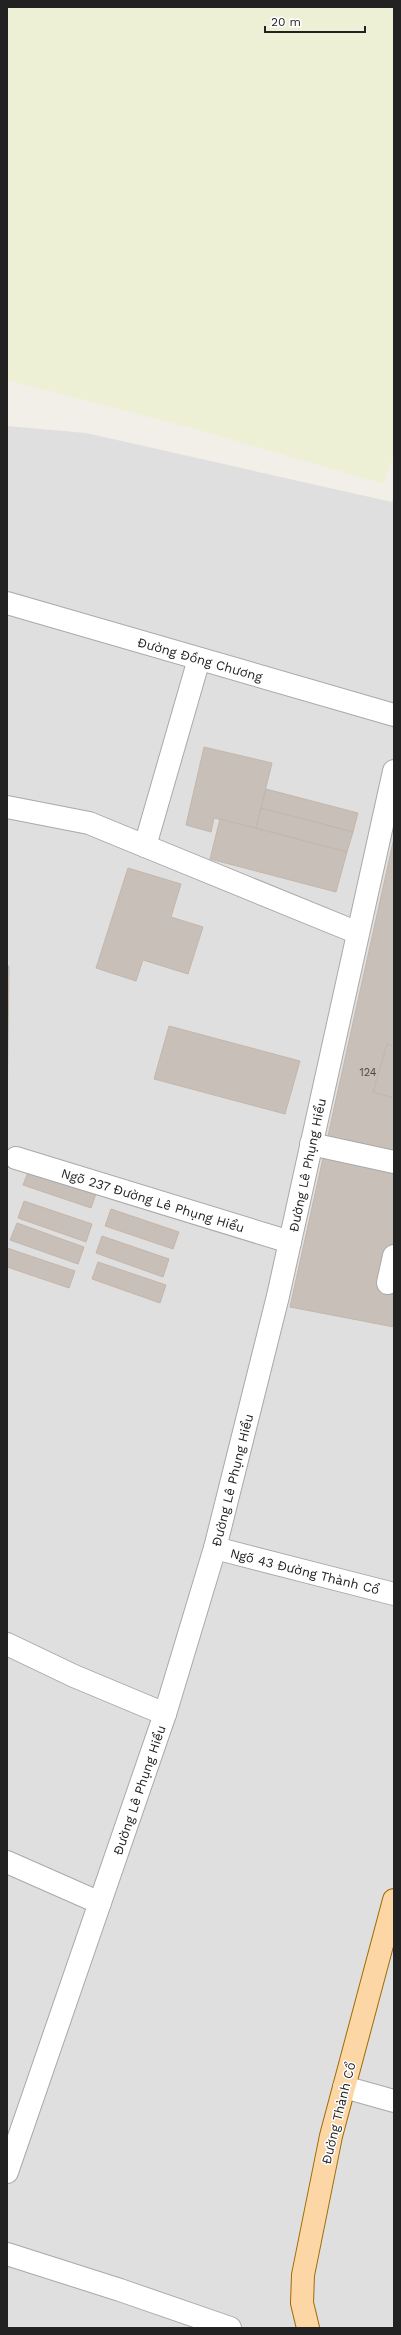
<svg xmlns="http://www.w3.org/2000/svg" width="401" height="2335" font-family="'Work Sans',sans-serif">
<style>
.residential{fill:#e0dfdf}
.farmland{fill:#eef0d5}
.building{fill:#c7bfb8;stroke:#c4b6ab}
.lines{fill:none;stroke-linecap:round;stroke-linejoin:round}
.minor-casing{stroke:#a9a9a9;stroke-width:24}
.major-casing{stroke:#a06b00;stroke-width:24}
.minor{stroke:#fff;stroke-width:22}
.major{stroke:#fcd6a4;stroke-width:22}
.labels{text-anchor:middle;stroke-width:3;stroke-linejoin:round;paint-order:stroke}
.number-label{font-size:11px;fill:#4b4948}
.street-label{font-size:13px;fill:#222;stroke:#fff}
</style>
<rect width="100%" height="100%" fill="#f2efe9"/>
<path class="residential" d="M7,426L86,433L392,502L394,495V2328H7Z"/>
<path class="farmland" d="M7,7H394V453L384,484L195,429L7,380Z"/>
<g class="building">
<path d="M204,747L272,763L256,828L214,818L211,832L186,825Z"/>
<path d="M266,789L358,813L353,832L261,808Z"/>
<path d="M261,808L353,832L347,852L256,828Z"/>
<path d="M220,819L347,852L336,892L210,859Z"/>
<path d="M394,838V1327L290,1307Z"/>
<path d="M128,868L181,884L171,917L203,927L188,974L143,960L136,981L96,968Z"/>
<path d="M7,966H9L7,1122Z"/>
<path d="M169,1026L300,1061L285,1114L154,1079Z"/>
<path d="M387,1044L394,1046V1098L373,1092Z"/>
<path d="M30,1167L97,1191L91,1208L23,1185Z"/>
<path d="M24,1201L92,1224L86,1242L18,1218Z"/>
<path d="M111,1209L179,1232L173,1249L105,1226Z"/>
<path d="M17,1223L84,1247L78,1264L10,1240Z"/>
<path d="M102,1236L169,1259L163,1277L96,1253Z"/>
<path d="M7,1248L75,1271L69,1288L7,1267Z"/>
<path d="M98,1262L166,1285L160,1303L92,1279Z"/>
</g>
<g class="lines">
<defs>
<g id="minor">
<path d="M7,603L394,715"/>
<path d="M199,659L145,846L358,933"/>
<path d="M7,807L89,823L145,846"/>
<path d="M311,1144L394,1162"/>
<path d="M16,1158L290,1242"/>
<path d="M388,1283L394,1256"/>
<path d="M215,1548L394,1594"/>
<path d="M7,1644L74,1676L165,1714"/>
<path d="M7,1862L100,1903"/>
<path d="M344,2087L394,2101"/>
<path d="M7,2172L165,1714L215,1548L278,1296L394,771"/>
<path d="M7,2254L120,2290L230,2328"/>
</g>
<path id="major" d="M308,2328L302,2303L303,2275L331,2136L394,1900"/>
</defs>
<use href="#minor" class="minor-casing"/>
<use href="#major" class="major-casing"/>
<use href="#minor" class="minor"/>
<use href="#major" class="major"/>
</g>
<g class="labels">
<g class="number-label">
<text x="368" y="1076">124</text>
</g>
<g class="street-label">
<text transform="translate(200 659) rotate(16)" y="5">Đường Đồng Chương</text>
<text transform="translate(307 1165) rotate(-78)" y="5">Đường Lê Phụng Hiểu</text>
<text transform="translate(153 1200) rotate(17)" y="5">Ngõ 237 Đường Lê Phụng Hiểu</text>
<text transform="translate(232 1480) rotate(-76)" y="5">Đường Lê Phụng Hiểu</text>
<text transform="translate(305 1571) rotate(14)" y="5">Ngõ 43 Đường Thành Cổ</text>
<text transform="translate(139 1790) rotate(-71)" y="5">Đường Lê Phụng Hiểu</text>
<text transform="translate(338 2113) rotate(-76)" y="5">Đường Thành Cổ</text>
</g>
</g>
<rect width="401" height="2335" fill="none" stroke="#222222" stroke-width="16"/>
<path d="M265 26v6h100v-6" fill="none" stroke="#222222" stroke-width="2"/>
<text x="271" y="26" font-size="12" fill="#222222" stroke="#ffffff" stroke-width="3" paint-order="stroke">20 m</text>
</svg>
